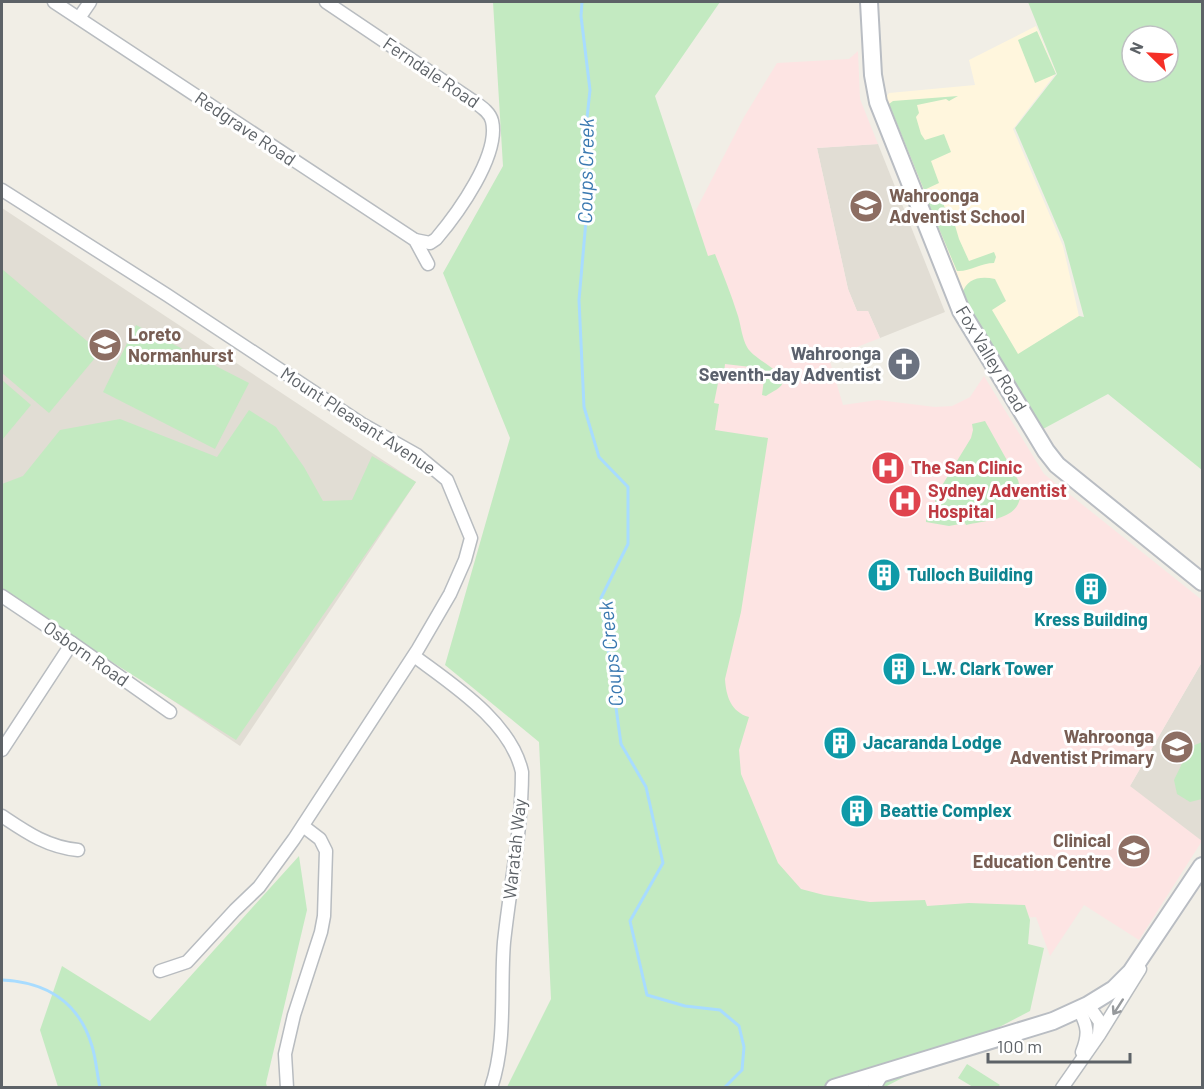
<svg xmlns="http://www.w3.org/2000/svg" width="1204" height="1089" font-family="Barlow,sans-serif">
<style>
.commercial{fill:#fff6dd}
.education{fill:#e1ddd4}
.medical{fill:#fde4e3}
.green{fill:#c3eac1;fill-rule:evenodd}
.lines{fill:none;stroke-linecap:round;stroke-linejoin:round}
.stream{stroke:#a8dcff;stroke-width:3}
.street-casing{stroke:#b8bcc0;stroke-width:15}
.secondary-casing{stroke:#b9bdc3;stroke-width:20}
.street{stroke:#fff;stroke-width:12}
.secondary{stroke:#fff;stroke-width:16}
.oneway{stroke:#96999c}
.labels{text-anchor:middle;stroke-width:6;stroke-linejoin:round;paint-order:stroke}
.street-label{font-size:18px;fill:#5d6267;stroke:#fff}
.education-label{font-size:18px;font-weight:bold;fill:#785e54;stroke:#fff;text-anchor:start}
.worship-label{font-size:18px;font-weight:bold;fill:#5b616d;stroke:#fff;text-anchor:end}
.health-label{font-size:18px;font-weight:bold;fill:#be3a42;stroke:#fff;text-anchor:start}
.culture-label{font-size:18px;font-weight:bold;fill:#0d838f;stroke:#fff;text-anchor:start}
.water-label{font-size:20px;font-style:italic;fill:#3978b0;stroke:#fff}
</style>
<rect width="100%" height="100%" fill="#f1eee6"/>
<path class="commercial" d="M1036,26L1056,73L1013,129L1063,246L1079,316L1003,364L967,302L885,99L889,93L975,85L969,60Z"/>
<g class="education">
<path d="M878,144L945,312L880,338L868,311H857L848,289L817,148Z"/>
<path d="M2,208L416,482L240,746L85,641L2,579Z"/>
<path d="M1202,662V841L1060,812L1130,786Z"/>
</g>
<path class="medical" d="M858,51L860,99L878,144L817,148L848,289L857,311H868L880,338L829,358L843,405L878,400L935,407L952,406L970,397L984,376L1044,474L1202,600V662L1130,786L1202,841L1139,940L1084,905L1050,956L1036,917L807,932L664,681L706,440L686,301L696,210L744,117L777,63L849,59Z"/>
<g class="green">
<path d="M493,2H720L655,96L708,256L715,254C723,274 731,294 738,316C741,326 742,338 747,347C753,359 784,371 783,381C783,388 771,392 766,396L762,395L765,371H759V368L725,364L724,373H720L714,403L719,404L715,430L768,438L741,612L725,679C726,696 731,712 749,717L739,750L741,774L778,863L801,889L824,895L870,902L925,900L927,906L969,903L1025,905L1030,920L1028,944L1044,948L1030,1011L885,1087H507L551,999L539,742L445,665L510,438L443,273L503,166Z"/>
<path d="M1028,2H1202V470L1108,394L1043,429L974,317L962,294C967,278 980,276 995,279L1006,301L992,310L1018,354L1079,316L1084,317L1064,242L1015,128L1057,74ZM1132,36H1168V72H1132Z"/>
<path d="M1037,31L1056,74L1035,83L1018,40Z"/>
<path d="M958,96L949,101L946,99L917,105L919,113L916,117L921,134L925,140L944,134L951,152L931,161L939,183L924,190L889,104L893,101Z"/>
<path d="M936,194H940L948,217L954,222L959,239L969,261L994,252L996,257L994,263C981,263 969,272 957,271L926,198Z"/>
<path d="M2,269L100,352L49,413L2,373Z"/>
<path d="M136,325L249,383L215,449L103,392Z"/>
<path d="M2,380L31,405L2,440Z"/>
<path d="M249,410L276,427L304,467L323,501L352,500L372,456L416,482L236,740L2,593V484L23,476L60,430L120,419L217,457Z"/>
<path d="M985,421L1018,480C1030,519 993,519 966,525L965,523L949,526L926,522V511H936L935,498L938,492L971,438L973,430L972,424Z"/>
<path d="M1202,742V799L1190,802L1177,794L1174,780L1190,747Z"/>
<path d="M299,856L307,910L266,1083L267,1087H58L40,1030L62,966L150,1021Z"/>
<path d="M967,1064L1000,1085L998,1087H973L958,1078Z"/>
</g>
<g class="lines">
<g class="stream">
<path d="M582,2L581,16L590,90L584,146L588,198L579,300L584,407L599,457L628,487V544L601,598L621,744L646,787L663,863L630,921L647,995L685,1006L720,1010L739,1026L744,1047L742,1070L724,1088"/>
<path d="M2,980C46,982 79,1002 92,1046C96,1059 97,1074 100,1088"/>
</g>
<defs>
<g id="street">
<path d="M54,2L415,240L428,264"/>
<path d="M326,2L476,103C483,108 490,113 492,121C500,155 458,213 436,239L430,243L415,240"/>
<path d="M79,18L90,2"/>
<path d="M2,190L167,295L362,424L417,455L447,480L471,538L465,560L450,594L418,649L294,839L259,887L235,910L187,962L160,971"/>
<path d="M2,596L72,643L170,712"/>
<path d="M414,656C453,685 511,722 522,772C522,829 510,886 504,942C500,990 507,1041 491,1088"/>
<path d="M2,750L72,643"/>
<path d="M2,816C26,832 47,847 78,850"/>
<path d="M1088,1005L1100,1022L1099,1034"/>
<path d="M1079,1010C1088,1026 1089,1035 1082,1052"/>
<path d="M287,1088L285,1054L294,1015L321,932L324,916L326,851L320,839L303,826"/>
<path d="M874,1088L884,1071"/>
<path d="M1062,1088L1099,1035L1140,969"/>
</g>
<g id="secondary">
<path d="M869,2L873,75L878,102L961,311L1046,451L1057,465L1202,582"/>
<path d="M834,1088L1053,1021L1088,1005L1114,989L1131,972L1202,866"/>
</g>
</defs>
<use href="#street" class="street-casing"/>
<use href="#secondary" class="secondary-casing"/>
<use href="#street" class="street"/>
<use href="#secondary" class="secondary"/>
</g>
<defs><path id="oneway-shaft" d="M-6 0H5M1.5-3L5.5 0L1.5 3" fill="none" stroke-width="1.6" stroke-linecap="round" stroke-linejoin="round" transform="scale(1.5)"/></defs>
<use class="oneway" href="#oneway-shaft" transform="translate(1118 1007) rotate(123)"/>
<defs>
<symbol id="school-disc" viewBox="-11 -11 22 22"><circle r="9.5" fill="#8d6e63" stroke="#fff"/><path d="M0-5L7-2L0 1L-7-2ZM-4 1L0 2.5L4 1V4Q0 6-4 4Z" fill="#fff"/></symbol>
<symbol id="church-disc" viewBox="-11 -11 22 22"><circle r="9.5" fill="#6b7280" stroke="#fff"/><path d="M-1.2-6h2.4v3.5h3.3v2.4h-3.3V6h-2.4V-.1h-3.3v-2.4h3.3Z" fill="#fff"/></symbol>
<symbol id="hospital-disc" viewBox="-11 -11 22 22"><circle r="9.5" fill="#e0444e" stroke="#fff"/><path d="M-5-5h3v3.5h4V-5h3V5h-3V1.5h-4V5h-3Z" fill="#fff"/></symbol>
<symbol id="building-disc" viewBox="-11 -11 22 22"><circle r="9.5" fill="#0f9aa8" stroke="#fff"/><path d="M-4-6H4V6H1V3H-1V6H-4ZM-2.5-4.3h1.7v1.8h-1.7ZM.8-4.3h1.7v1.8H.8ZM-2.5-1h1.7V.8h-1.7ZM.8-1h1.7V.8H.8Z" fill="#fff"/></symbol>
<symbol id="university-disc" viewBox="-11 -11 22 22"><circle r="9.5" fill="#8d6e63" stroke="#fff"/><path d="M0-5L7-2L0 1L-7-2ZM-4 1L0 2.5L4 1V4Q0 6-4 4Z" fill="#fff"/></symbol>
</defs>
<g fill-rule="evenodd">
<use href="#school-disc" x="847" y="187" width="38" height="38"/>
<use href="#school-disc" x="86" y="326" width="38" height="38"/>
<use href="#church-disc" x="885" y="345" width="38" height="38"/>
<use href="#hospital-disc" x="869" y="449" width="38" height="38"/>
<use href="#hospital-disc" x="886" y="482" width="38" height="38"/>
<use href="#building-disc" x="865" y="556" width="38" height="38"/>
<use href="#building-disc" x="1072" y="570" width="38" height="38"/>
<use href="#building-disc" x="880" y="650" width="38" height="38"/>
<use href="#building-disc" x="821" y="724" width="38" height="38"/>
<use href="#school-disc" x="1158" y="728" width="38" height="38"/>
<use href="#building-disc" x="838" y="792" width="38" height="38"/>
<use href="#university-disc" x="1115" y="832" width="38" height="38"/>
</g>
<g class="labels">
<g class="street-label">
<text transform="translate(431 73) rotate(34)" y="6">Ferndale Road</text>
<text transform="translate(245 129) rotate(34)" y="6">Redgrave Road</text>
<text transform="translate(991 359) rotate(59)" y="6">Fox Valley Road</text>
<text transform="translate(358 421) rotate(33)" y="6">Mount Pleasant Avenue</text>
<text transform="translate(86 654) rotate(35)" y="6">Osborn Road</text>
<text transform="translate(515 849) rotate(-84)" y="6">Waratah Way</text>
</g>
<g class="education-label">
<text x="889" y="202">Wahroonga<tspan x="889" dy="21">Adventist School</tspan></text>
<text x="128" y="341">Loreto<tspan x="128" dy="21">Normanhurst</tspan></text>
<text x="1154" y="743" text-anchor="end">Wahroonga<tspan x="1154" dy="21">Adventist Primary</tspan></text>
<text x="1111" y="847" text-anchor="end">Clinical<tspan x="1111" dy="21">Education Centre</tspan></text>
</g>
<g class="worship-label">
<text x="881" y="360">Wahroonga<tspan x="881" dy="21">Seventh-day Adventist</tspan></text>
</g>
<g class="health-label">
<text x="911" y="474">The San Clinic</text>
<text x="928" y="497">Sydney Adventist<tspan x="928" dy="21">Hospital</tspan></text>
</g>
<g class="culture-label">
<text x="907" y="581">Tulloch Building</text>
<text x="1091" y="626" text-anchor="middle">Kress Building</text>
<text x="922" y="675">L.W. Clark Tower</text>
<text x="863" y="749">Jacaranda Lodge</text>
<text x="880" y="817">Beattie Complex</text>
</g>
<g class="water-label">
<text transform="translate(586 171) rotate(-89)" y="7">Coups Creek</text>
<text transform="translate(611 654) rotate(-96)" y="7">Coups Creek</text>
</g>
</g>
<rect width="1204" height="1089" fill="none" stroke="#5d6267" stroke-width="6"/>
<g transform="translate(1150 54) rotate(294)"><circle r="28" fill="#ffffff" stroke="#bec0c2" stroke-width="1.5"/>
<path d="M0-4.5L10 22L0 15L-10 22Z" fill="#f53027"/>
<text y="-9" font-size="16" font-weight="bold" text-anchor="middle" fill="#5d6267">N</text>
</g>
<path d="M988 1053v9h142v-9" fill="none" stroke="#5d6267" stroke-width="3"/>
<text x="997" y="1053" font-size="18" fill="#5d6267" stroke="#ffffff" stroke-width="4.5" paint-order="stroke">100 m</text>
</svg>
